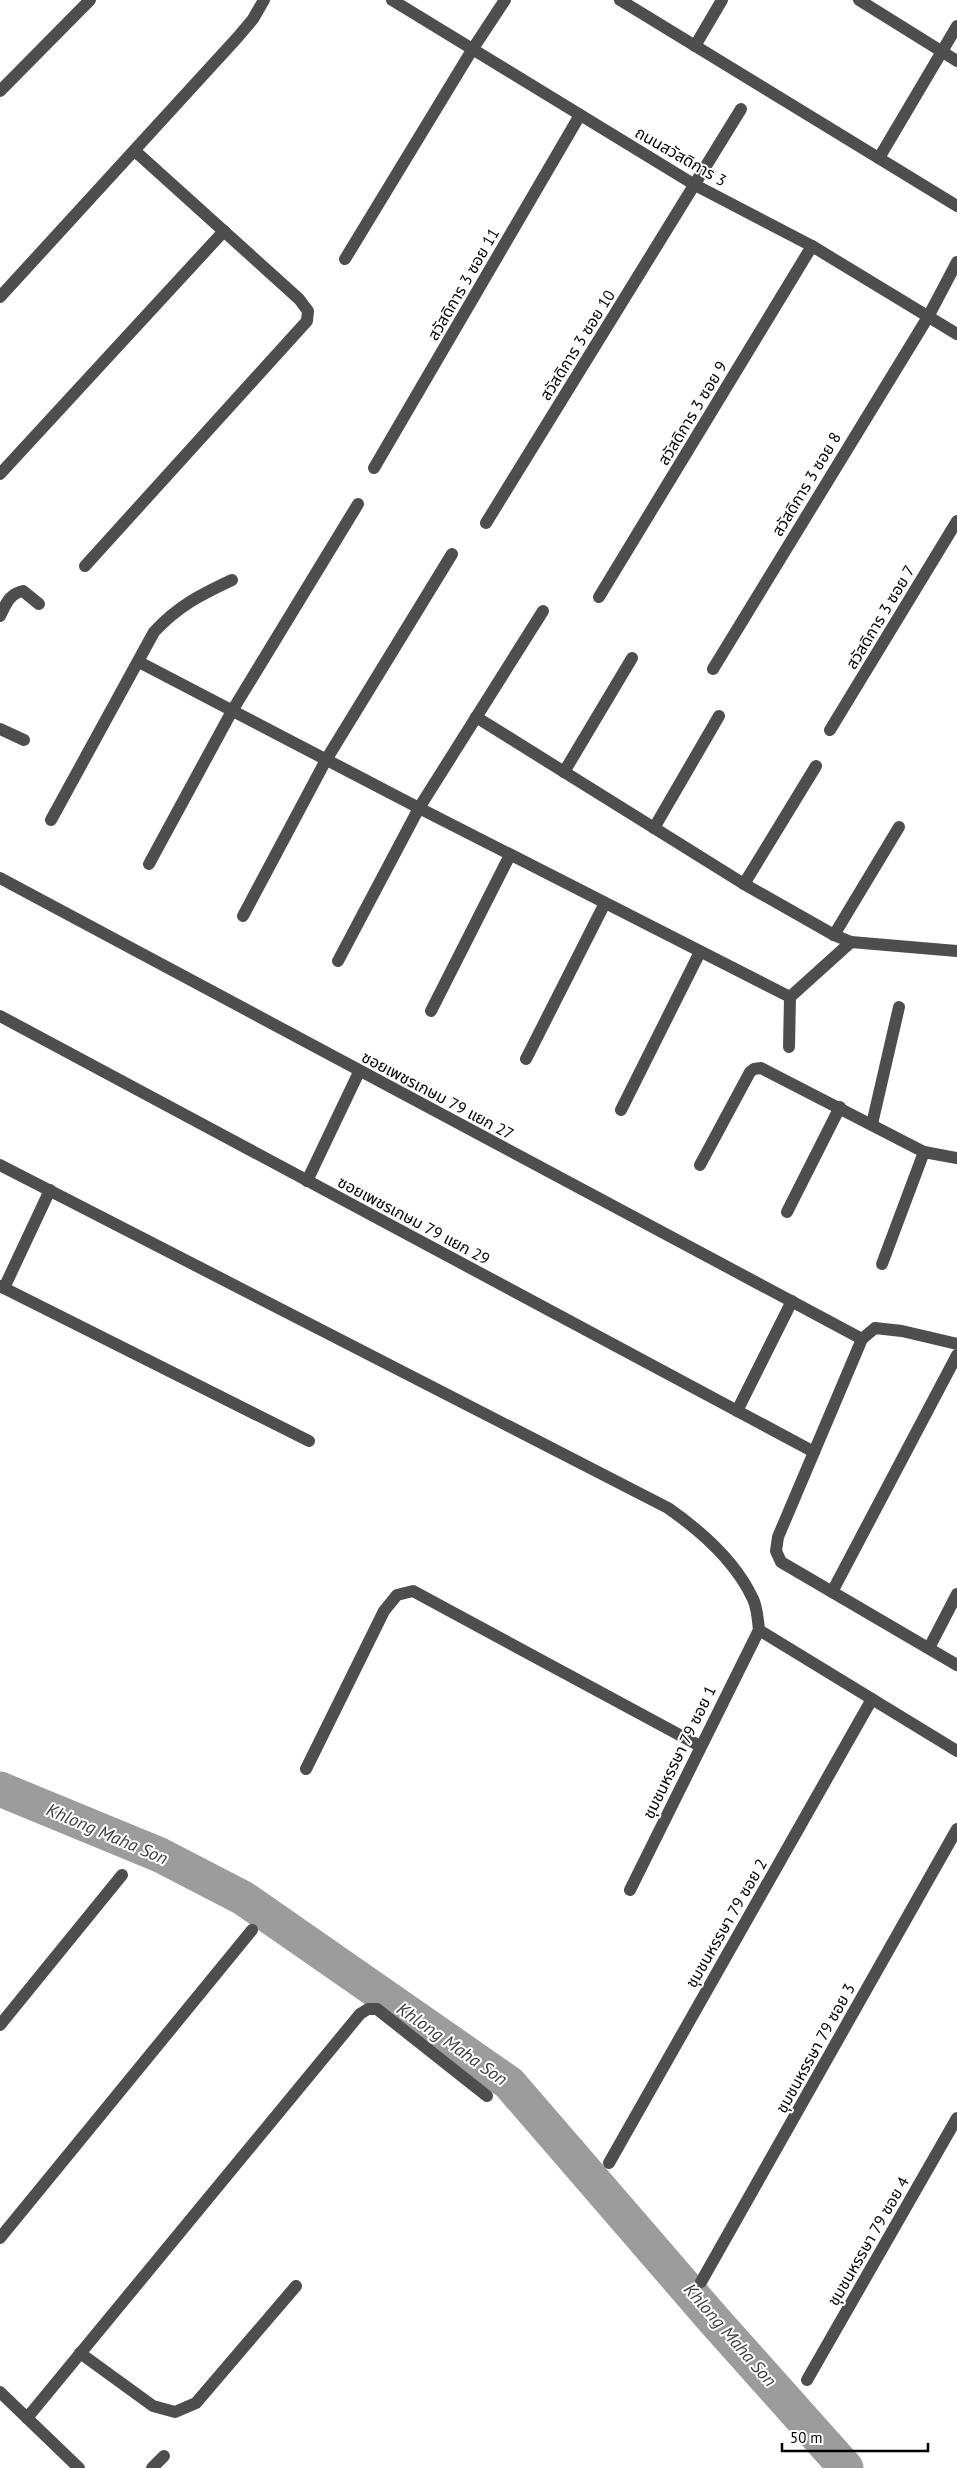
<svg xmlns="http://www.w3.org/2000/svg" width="957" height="2468" font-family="'PT Sans','Noto Sans Thai',sans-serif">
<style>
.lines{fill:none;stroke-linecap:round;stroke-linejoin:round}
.river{stroke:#9c9c9c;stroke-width:35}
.minor{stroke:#4e4e4e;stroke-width:12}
.labels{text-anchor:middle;stroke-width:4;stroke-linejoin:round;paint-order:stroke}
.street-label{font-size:16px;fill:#000;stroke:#fff}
.water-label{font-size:18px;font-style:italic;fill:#3d3d3d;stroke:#fff}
</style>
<rect width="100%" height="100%" fill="#fff"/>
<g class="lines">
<path class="river" d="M0,1789L160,1855L243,1898L509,2083L713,2319L846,2468"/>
<g class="minor">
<path d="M392,0L695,185L812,246L957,334"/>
<path d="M620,0L957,206"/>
<path d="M859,0L957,61"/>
<path d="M695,46L722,0"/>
<path d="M0,91L90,0"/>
<path d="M879,158L957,26"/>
<path d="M345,259L472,50L505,0"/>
<path d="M0,297L237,38L253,19L264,0"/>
<path d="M374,468L580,115"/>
<path d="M0,474L224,231"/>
<path d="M486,523L741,109"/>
<path d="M85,566L307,321L308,311L299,299L135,151"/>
<path d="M599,597L812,246"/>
<path d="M0,616C6,604 9,594 23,591L39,604"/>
<path d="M139,662L419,808L790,997"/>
<path d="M713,669L928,317L957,262"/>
<path d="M476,717L744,884L834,935L851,942"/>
<path d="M0,729L24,740"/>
<path d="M830,730L957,521"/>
<path d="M564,772L632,658"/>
<path d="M51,820L154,632C178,606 200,595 232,580"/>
<path d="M654,828L719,716"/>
<path d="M149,864L232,711L358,504"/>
<path d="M0,878L862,1339"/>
<path d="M744,884L816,766"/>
<path d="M243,916L326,760L452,554"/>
<path d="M834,935L899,827"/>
<path d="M338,961L419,808L543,611"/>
<path d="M431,1011L510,855"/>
<path d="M0,1016L814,1452"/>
<path d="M789,1047L790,997L851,942L957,951"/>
<path d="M526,1059L605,903"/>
<path d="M621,1110L700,952"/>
<path d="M872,1124L899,1007"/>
<path d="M0,1165L668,1508C701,1531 736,1562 753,1599C757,1607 758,1620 759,1630L957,1751"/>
<path d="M700,1165L750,1072L754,1069L761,1068L924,1152L957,1158"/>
<path d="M307,1181L359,1072"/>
<path d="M787,1212L840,1107"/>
<path d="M882,1264L924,1152"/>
<path d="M0,1286L309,1441"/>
<path d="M4,1288L50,1190"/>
<path d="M957,1344L902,1331L875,1328L862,1339L778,1537L776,1551L781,1562L957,1665"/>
<path d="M737,1411L792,1301"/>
<path d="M832,1592L957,1355"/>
<path d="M929,1648L957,1594"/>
<path d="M306,1769L384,1611L397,1595L413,1591L700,1746"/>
<path d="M630,1890L759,1630"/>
<path d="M0,2025L122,1875"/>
<path d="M609,2163L872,1699"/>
<path d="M0,2238L252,1930"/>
<path d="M701,2282L957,1829"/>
<path d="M80,2353L153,2406L175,2412L196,2403L296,2286"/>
<path d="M807,2380L957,2118"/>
<path d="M0,2392L79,2468"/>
<path d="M27,2418L360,2014L368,2009H377L487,2096"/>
<path d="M152,2468L164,2456"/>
</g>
</g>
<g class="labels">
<g class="street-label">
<text transform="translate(681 156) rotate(30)" y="6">ถนนสวัสดิการ 3</text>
<text transform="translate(463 284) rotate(-60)" y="6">สวัสดิการ 3 ซอย 11</text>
<text transform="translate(577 345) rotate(-58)" y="6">สวัสดิการ 3 ซอย 10</text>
<text transform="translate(692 413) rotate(-59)" y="6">สวัสดิการ 3 ซอย 9</text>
<text transform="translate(806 484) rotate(-59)" y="6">สวัสดิการ 3 ซอย 8</text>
<text transform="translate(880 617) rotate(-59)" y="6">สวัสดิการ 3 ซอย 7</text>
<text transform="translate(438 1095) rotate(28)" y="6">ซอยเพชรเกษม 79 แยก 27</text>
<text transform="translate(414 1220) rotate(28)" y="6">ซอยเพชรเกษม 79 แยก 29</text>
<text transform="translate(679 1752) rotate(-64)" y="6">ชุมชนหรรษา 79 ซอย 1</text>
<text transform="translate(726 1923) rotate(-60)" y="6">ชุมชนหรรษา 79 ซอย 2</text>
<text transform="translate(815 2048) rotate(-61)" y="6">ชุมชนหรรษา 79 ซอย 3</text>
<text transform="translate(868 2241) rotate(-60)" y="6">ชุมชนหรรษา 79 ซอย 4</text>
</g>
<g class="water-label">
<text transform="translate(107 1834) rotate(23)" y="6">Khlong Maha Son</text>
<text transform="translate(452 2044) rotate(35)" y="6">Khlong Maha Son</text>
<text transform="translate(730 2335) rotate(49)" y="6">Khlong Maha Son</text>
</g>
</g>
<path d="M782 2443v8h146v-8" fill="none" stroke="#000000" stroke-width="2.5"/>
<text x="790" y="2443" font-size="15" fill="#000000" stroke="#ffffff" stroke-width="4" paint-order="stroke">50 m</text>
</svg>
